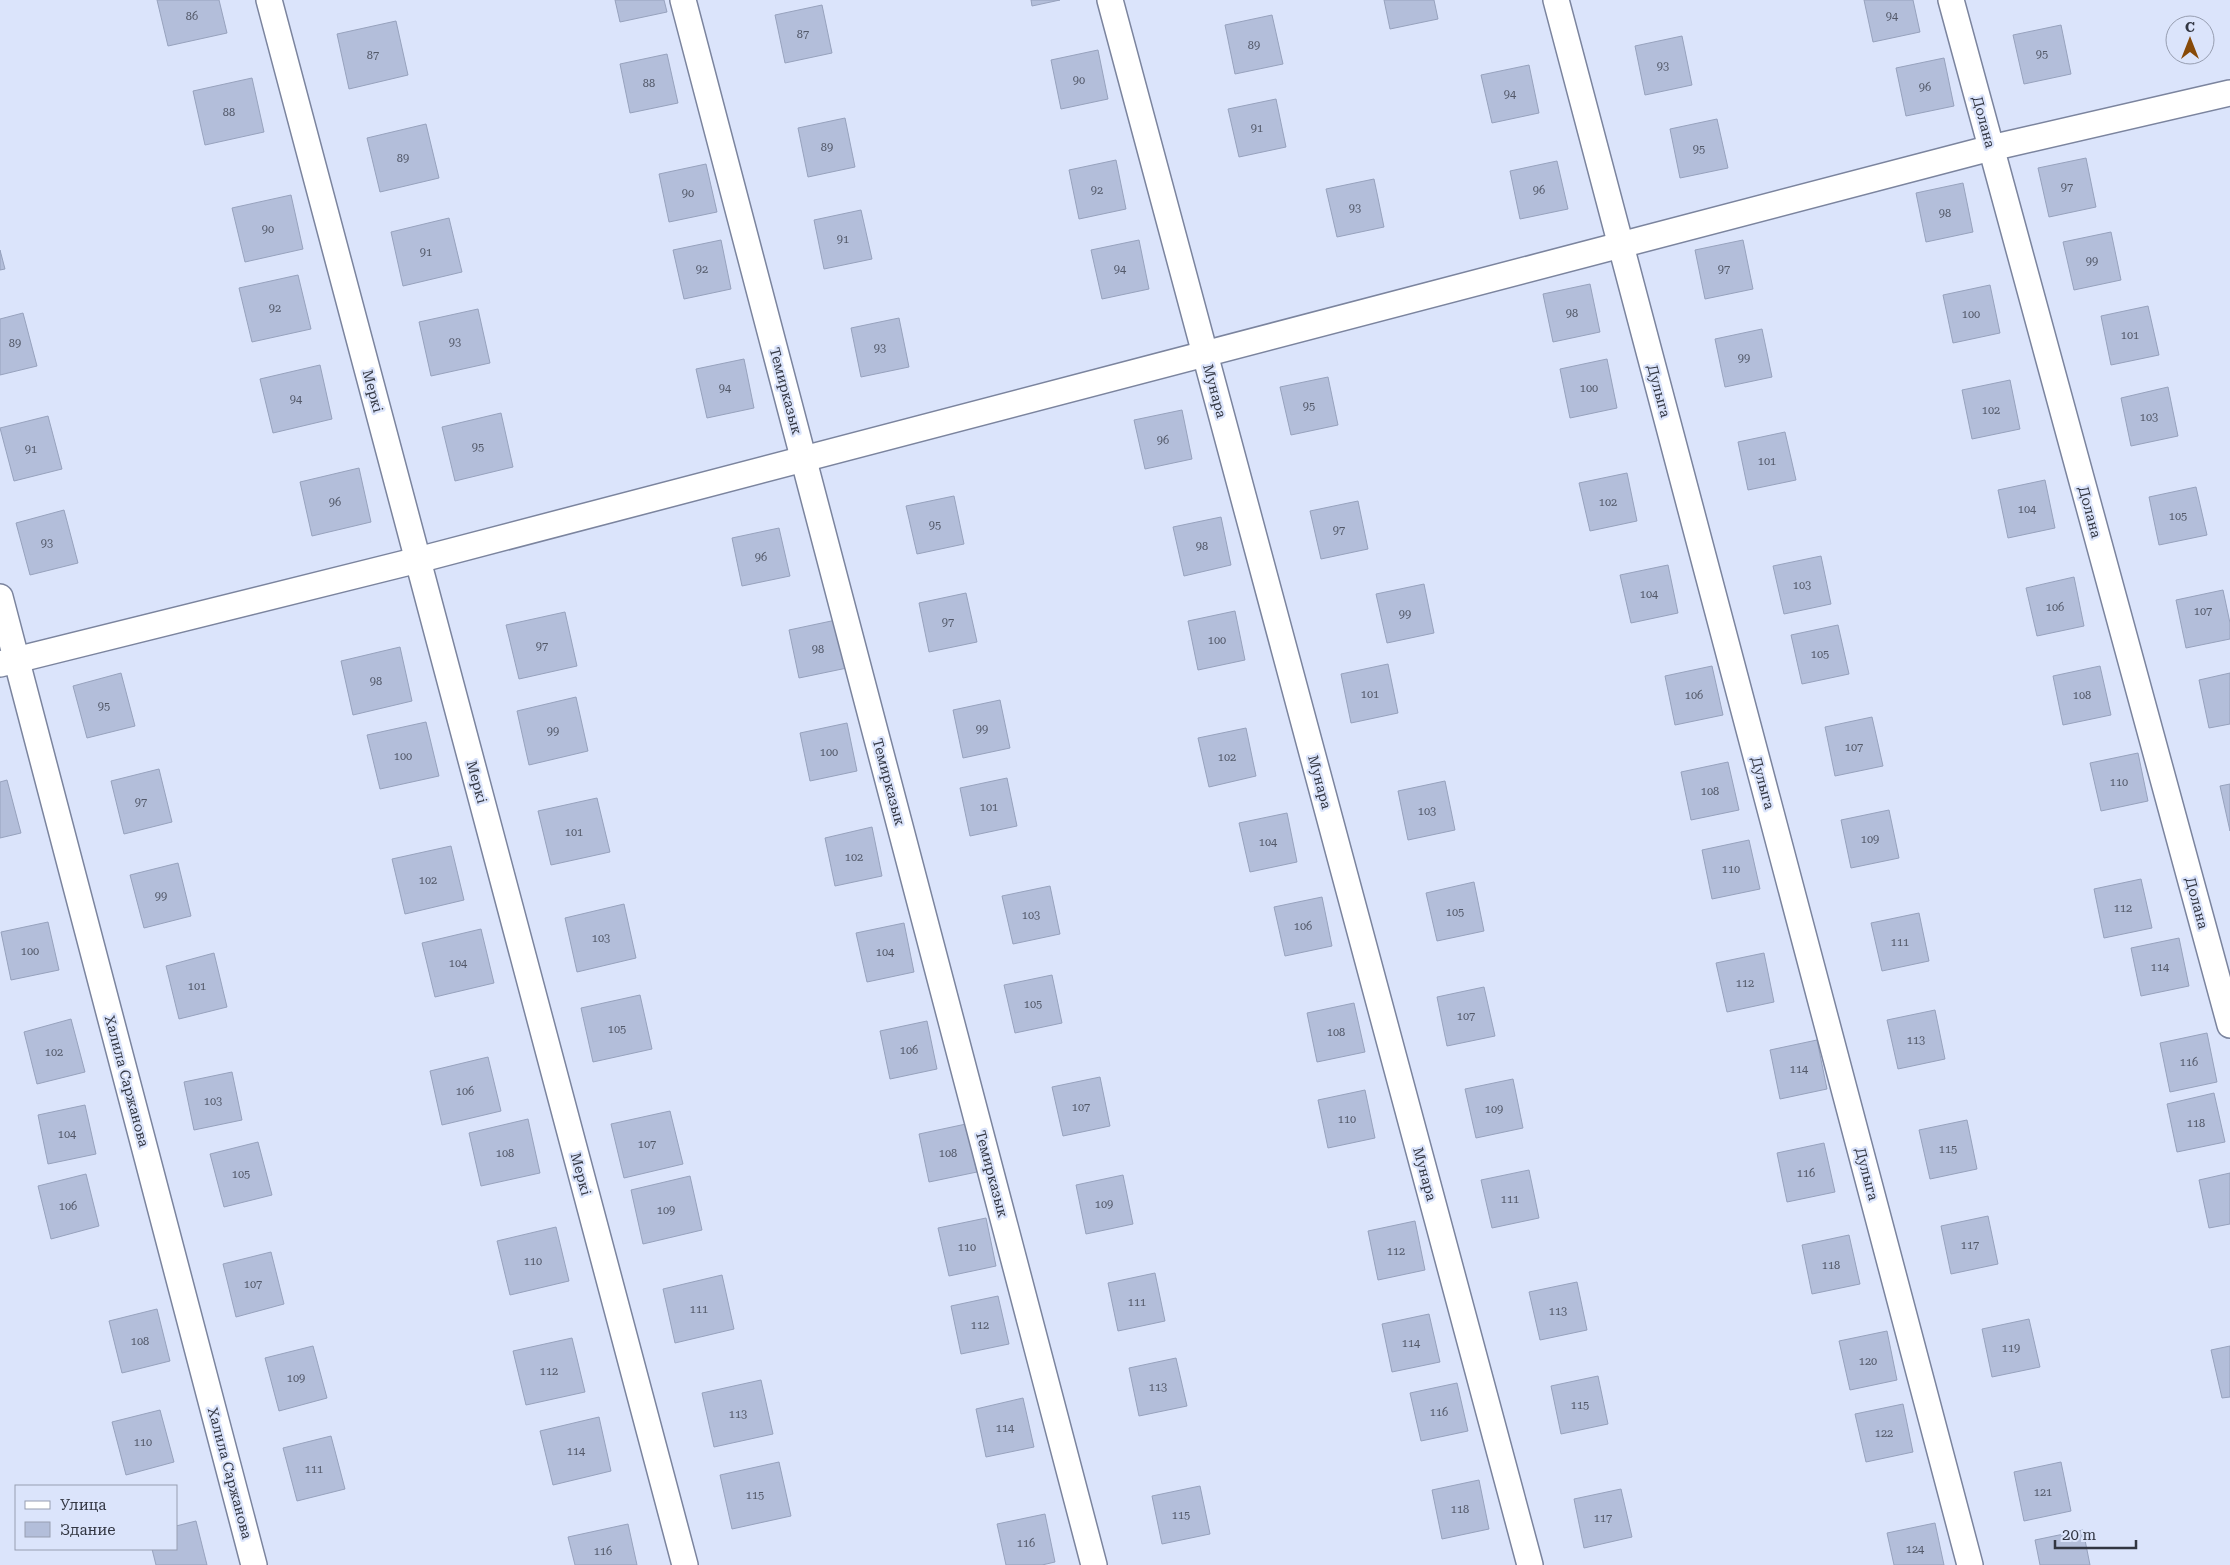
<svg xmlns="http://www.w3.org/2000/svg" width="2230" height="1565" font-family="'Roboto Serif',serif">
<style>
.building{fill:#b3beda;stroke:#97a2bd}
.lines{fill:none;stroke-linecap:round;stroke-linejoin:round}
.minor-casing{stroke:#7b849e;stroke-width:28}
.minor{stroke:#fff;stroke-width:25}
.labels{text-anchor:middle;stroke-width:4.5;stroke-linejoin:round;paint-order:stroke}
.number-label{font-size:11px;fill:#525868}
.street-label{font-size:14px;fill:#323642;stroke:#dbe4fb}
</style>
<rect width="100%" height="100%" fill="#dbe4fb"/>
<g class="building">
<path d="M157,0H219L227,33L168,46Z"/>
<path d="M615,0H664L667,12L620,22Z"/>
<path d="M1031,0H1060L1032,6Z"/>
<path d="M1384,0H1434L1438,19L1390,29Z"/>
<path d="M1864,0H1913L1920,32L1873,42Z"/>
<path d="M822,5L832,53L785,63L775,15Z"/>
<path d="M1272,15L1283,64L1235,74L1225,25Z"/>
<path d="M396,21L408,75L349,89L337,34Z"/>
<path d="M2061,25L2071,74L2024,84L2013,35Z"/>
<path d="M1682,36L1692,85L1645,95L1635,46Z"/>
<path d="M1098,50L1108,99L1061,109L1051,60Z"/>
<path d="M667,54L678,103L630,113L620,64Z"/>
<path d="M1944,58L1954,106L1906,116L1896,68Z"/>
<path d="M1529,65L1539,113L1492,123L1481,75Z"/>
<path d="M252,78L264,132L205,145L193,91Z"/>
<path d="M1276,99L1286,147L1239,157L1228,109Z"/>
<path d="M845,118L855,167L808,177L798,128Z"/>
<path d="M1717,119L1728,168L1680,178L1670,129Z"/>
<path d="M426,124L439,178L380,192L367,138Z"/>
<path d="M2086,158L2096,207L2049,217L2038,168Z"/>
<path d="M1116,160L1126,209L1079,219L1069,170Z"/>
<path d="M1557,161L1568,209L1520,219L1510,171Z"/>
<path d="M706,164L717,212L669,222L659,174Z"/>
<path d="M1374,179L1384,227L1337,237L1326,189Z"/>
<path d="M1963,183L1973,232L1926,242L1916,193Z"/>
<path d="M291,195L303,249L245,262L232,208Z"/>
<path d="M861,210L872,259L824,269L814,220Z"/>
<path d="M449,218L462,272L403,286L391,232Z"/>
<path d="M2111,232L2121,280L2074,290L2063,242Z"/>
<path d="M721,240L731,289L684,299L673,250Z"/>
<path d="M1139,240L1149,289L1102,299L1091,250Z"/>
<path d="M1743,240L1753,289L1705,299L1695,250Z"/>
<path d="M0,250L5,269L0,270Z"/>
<path d="M298,275L311,329L252,342L239,288Z"/>
<path d="M1590,284L1600,332L1553,342L1543,294Z"/>
<path d="M1990,285L2000,333L1953,343L1943,295Z"/>
<path d="M2148,306L2159,355L2111,365L2101,316Z"/>
<path d="M478,309L490,363L431,376L419,322Z"/>
<path d="M23,313L37,366L0,375V319Z"/>
<path d="M899,318L909,367L861,377L851,328Z"/>
<path d="M1762,329L1772,377L1725,387L1715,339Z"/>
<path d="M744,359L754,408L707,418L696,369Z"/>
<path d="M1607,359L1617,408L1570,418L1560,369Z"/>
<path d="M320,365L332,419L273,433L260,379Z"/>
<path d="M1328,377L1338,425L1291,435L1280,387Z"/>
<path d="M2010,380L2020,429L1972,439L1962,390Z"/>
<path d="M2168,387L2178,436L2131,446L2121,398Z"/>
<path d="M1182,410L1192,459L1145,469L1134,420Z"/>
<path d="M501,413L513,467L455,481L442,427Z"/>
<path d="M48,416L62,469L14,481L0,428Z"/>
<path d="M1785,432L1796,480L1748,490L1738,442Z"/>
<path d="M359,468L371,522L312,536L300,482Z"/>
<path d="M1627,473L1637,521L1590,531L1579,483Z"/>
<path d="M2045,480L2055,528L2008,538L1998,490Z"/>
<path d="M2196,487L2207,535L2159,545L2149,497Z"/>
<path d="M954,496L964,544L917,554L906,506Z"/>
<path d="M1358,501L1368,549L1321,559L1310,511Z"/>
<path d="M64,510L78,563L30,575L16,523Z"/>
<path d="M1221,517L1231,565L1184,576L1173,527Z"/>
<path d="M779,528L790,576L742,586L732,538Z"/>
<path d="M1821,556L1831,604L1784,614L1773,566Z"/>
<path d="M1668,565L1678,613L1631,623L1620,575Z"/>
<path d="M2074,577L2084,626L2037,636L2026,588Z"/>
<path d="M1424,584L1434,633L1387,643L1376,594Z"/>
<path d="M2223,590L2230,623V639L2186,648L2176,600Z"/>
<path d="M966,593L977,642L929,652L919,603Z"/>
<path d="M1235,611L1245,660L1198,670L1188,621Z"/>
<path d="M565,612L577,666L519,679L506,625Z"/>
<path d="M836,620L847,668L799,678L789,630Z"/>
<path d="M1838,625L1849,674L1802,684L1791,635Z"/>
<path d="M400,647L412,701L353,715L341,661Z"/>
<path d="M1388,664L1398,713L1351,723L1341,674Z"/>
<path d="M1712,666L1723,715L1675,725L1665,676Z"/>
<path d="M2100,666L2111,715L2063,725L2053,676Z"/>
<path d="M121,673L135,726L87,738L73,686Z"/>
<path d="M2230,673V724L2209,728L2199,680Z"/>
<path d="M576,697L588,751L529,765L517,711Z"/>
<path d="M1000,700L1010,748L963,758L953,710Z"/>
<path d="M1872,717L1883,766L1835,776L1825,727Z"/>
<path d="M426,722L439,776L380,789L367,735Z"/>
<path d="M847,723L857,771L810,781L800,733Z"/>
<path d="M1246,728L1256,776L1209,787L1198,738Z"/>
<path d="M2138,753L2148,801L2101,811L2090,763Z"/>
<path d="M1728,762L1739,810L1691,820L1681,772Z"/>
<path d="M159,769L172,822L124,834L111,781Z"/>
<path d="M1007,778L1017,826L970,836L960,788Z"/>
<path d="M7,780L21,833L0,838V782Z"/>
<path d="M1445,781L1455,830L1408,840L1398,791Z"/>
<path d="M2230,784V831L2220,786Z"/>
<path d="M597,798L610,852L551,865L538,811Z"/>
<path d="M1889,810L1899,858L1851,868L1841,820Z"/>
<path d="M1287,813L1297,862L1250,872L1239,823Z"/>
<path d="M872,827L882,876L835,886L825,838Z"/>
<path d="M1749,840L1760,889L1712,899L1702,850Z"/>
<path d="M451,846L464,900L405,914L392,859Z"/>
<path d="M178,863L191,916L144,928L130,875Z"/>
<path d="M2141,879L2152,928L2104,938L2094,889Z"/>
<path d="M1474,882L1484,931L1437,941L1426,893Z"/>
<path d="M1050,886L1060,934L1013,944L1002,896Z"/>
<path d="M1322,897L1332,946L1285,956L1274,907Z"/>
<path d="M624,904L636,958L577,972L565,918Z"/>
<path d="M1919,913L1929,961L1882,971L1871,923Z"/>
<path d="M48,922L59,970L11,980L1,932Z"/>
<path d="M904,923L914,972L867,982L856,933Z"/>
<path d="M481,929L494,983L435,997L422,943Z"/>
<path d="M2179,938L2189,986L2141,996L2131,948Z"/>
<path d="M214,953L227,1007L179,1019L166,966Z"/>
<path d="M1764,953L1774,1002L1727,1012L1716,963Z"/>
<path d="M1052,975L1062,1023L1015,1033L1004,985Z"/>
<path d="M1484,987L1495,1036L1447,1046L1437,997Z"/>
<path d="M640,995L652,1049L593,1062L581,1008Z"/>
<path d="M1354,1003L1365,1052L1317,1062L1307,1013Z"/>
<path d="M1935,1010L1945,1059L1898,1069L1887,1020Z"/>
<path d="M71,1019L85,1072L37,1084L24,1032Z"/>
<path d="M927,1021L937,1069L890,1079L880,1031Z"/>
<path d="M2207,1033L2217,1082L2170,1092L2160,1043Z"/>
<path d="M1817,1040L1827,1089L1780,1099L1770,1050Z"/>
<path d="M488,1057L501,1111L442,1125L430,1071Z"/>
<path d="M232,1072L242,1120L194,1130L184,1082Z"/>
<path d="M1100,1077L1110,1126L1063,1136L1052,1087Z"/>
<path d="M1513,1079L1523,1128L1476,1138L1465,1089Z"/>
<path d="M1365,1090L1375,1138L1328,1148L1318,1100Z"/>
<path d="M2214,1093L2225,1142L2177,1152L2167,1104Z"/>
<path d="M85,1105L96,1154L48,1164L38,1115Z"/>
<path d="M670,1111L683,1164L624,1178L611,1124Z"/>
<path d="M528,1119L540,1173L481,1186L469,1133Z"/>
<path d="M1967,1120L1977,1169L1930,1179L1919,1130Z"/>
<path d="M966,1124L977,1172L929,1182L919,1134Z"/>
<path d="M258,1142L272,1195L224,1207L210,1154Z"/>
<path d="M1824,1143L1835,1192L1787,1202L1777,1153Z"/>
<path d="M1529,1170L1539,1218L1492,1228L1481,1180Z"/>
<path d="M2230,1173V1224L2209,1228L2199,1180Z"/>
<path d="M86,1174L99,1226L51,1239L38,1186Z"/>
<path d="M1123,1175L1133,1224L1086,1234L1076,1185Z"/>
<path d="M690,1176L702,1230L643,1244L631,1190Z"/>
<path d="M1988,1216L1998,1264L1951,1274L1941,1226Z"/>
<path d="M986,1218L996,1266L949,1276L938,1228Z"/>
<path d="M1415,1221L1425,1270L1378,1280L1368,1231Z"/>
<path d="M556,1227L569,1281L510,1295L497,1241Z"/>
<path d="M1849,1235L1860,1284L1812,1294L1802,1245Z"/>
<path d="M271,1252L284,1304L236,1317L223,1264Z"/>
<path d="M1155,1273L1165,1321L1118,1331L1108,1283Z"/>
<path d="M722,1275L734,1329L675,1343L663,1289Z"/>
<path d="M1577,1282L1587,1330L1540,1340L1529,1292Z"/>
<path d="M998,1296L1009,1344L961,1354L951,1306Z"/>
<path d="M157,1309L170,1361L122,1373L109,1321Z"/>
<path d="M1429,1314L1440,1362L1392,1372L1382,1324Z"/>
<path d="M2029,1319L2040,1367L1992,1377L1982,1329Z"/>
<path d="M1887,1331L1897,1380L1850,1390L1839,1341Z"/>
<path d="M572,1338L585,1392L526,1405L513,1351Z"/>
<path d="M313,1346L327,1398L279,1411L265,1358Z"/>
<path d="M2230,1346V1397L2222,1398L2211,1350Z"/>
<path d="M1176,1358L1187,1406L1139,1416L1129,1368Z"/>
<path d="M1598,1376L1608,1424L1561,1434L1551,1386Z"/>
<path d="M761,1380L773,1434L714,1447L702,1393Z"/>
<path d="M1457,1383L1468,1431L1421,1441L1410,1393Z"/>
<path d="M1023,1398L1034,1447L986,1457L976,1409Z"/>
<path d="M1903,1404L1913,1452L1866,1462L1855,1414Z"/>
<path d="M160,1410L174,1462L126,1475L112,1422Z"/>
<path d="M599,1417L611,1471L553,1485L540,1431Z"/>
<path d="M331,1436L345,1489L297,1501L283,1448Z"/>
<path d="M779,1462L791,1516L732,1529L720,1475Z"/>
<path d="M2061,1462L2071,1511L2024,1521L2014,1472Z"/>
<path d="M1479,1480L1489,1529L1442,1539L1432,1490Z"/>
<path d="M1200,1486L1210,1534L1162,1544L1152,1496Z"/>
<path d="M1621,1489L1632,1537L1584,1548L1574,1499Z"/>
<path d="M1045,1514L1055,1562L1042,1565H1006L997,1524Z"/>
<path d="M196,1521L207,1565H156L152,1549H176V1526Z"/>
<path d="M1935,1523L1944,1565H1894L1887,1533Z"/>
<path d="M628,1524L637,1565H575L568,1537Z"/>
<path d="M2083,1530L2090,1565H2040L2035,1540Z"/>
</g>
<g class="lines">
<defs>
<g id="minor">
<path d="M269,0L685,1565"/>
<path d="M683,0L1094,1565"/>
<path d="M1110,0L1530,1565"/>
<path d="M1556,0L1970,1565"/>
<path d="M1951,0L2230,1025"/>
<path d="M0,597L254,1565"/>
<path d="M0,664L418,560L1991,148L2230,93"/>
</g>
</defs>
<use href="#minor" class="minor-casing"/>
<use href="#minor" class="minor"/>
</g>
<g class="labels">
<g class="number-label">
<text x="192" y="20">86</text>
<text x="1892" y="20">94</text>
<text x="803" y="38">87</text>
<text x="1254" y="49">89</text>
<text x="2042" y="58">95</text>
<text x="373" y="59">87</text>
<text x="1663" y="70">93</text>
<text x="1079" y="84">90</text>
<text x="649" y="87">88</text>
<text x="1925" y="91">96</text>
<text x="1510" y="98">94</text>
<text x="229" y="116">88</text>
<text x="1257" y="132">91</text>
<text x="827" y="151">89</text>
<text x="1699" y="153">95</text>
<text x="403" y="162">89</text>
<text x="2067" y="191">97</text>
<text x="1097" y="194">92</text>
<text x="1539" y="194">96</text>
<text x="688" y="197">90</text>
<text x="1355" y="212">93</text>
<text x="1945" y="217">98</text>
<text x="268" y="233">90</text>
<text x="843" y="243">91</text>
<text x="426" y="256">91</text>
<text x="2092" y="265">99</text>
<text x="702" y="273">92</text>
<text x="1120" y="273">94</text>
<text x="1724" y="273">97</text>
<text x="275" y="312">92</text>
<text x="1572" y="317">98</text>
<text x="1971" y="318">100</text>
<text x="2130" y="339">101</text>
<text x="455" y="346">93</text>
<text x="15" y="347">89</text>
<text x="880" y="352">93</text>
<text x="1744" y="362">99</text>
<text x="725" y="392">94</text>
<text x="1589" y="392">100</text>
<text x="296" y="403">94</text>
<text x="1309" y="410">95</text>
<text x="1991" y="414">102</text>
<text x="2149" y="421">103</text>
<text x="1163" y="444">96</text>
<text x="478" y="451">95</text>
<text x="31" y="453">91</text>
<text x="1767" y="465">101</text>
<text x="335" y="506">96</text>
<text x="1608" y="506">102</text>
<text x="2027" y="513">104</text>
<text x="2178" y="520">105</text>
<text x="935" y="529">95</text>
<text x="1339" y="534">97</text>
<text x="47" y="547">93</text>
<text x="1202" y="550">98</text>
<text x="761" y="561">96</text>
<text x="1802" y="589">103</text>
<text x="1649" y="598">104</text>
<text x="2055" y="611">106</text>
<text x="2203" y="615">107</text>
<text x="1405" y="618">99</text>
<text x="948" y="626">97</text>
<text x="1217" y="644">100</text>
<text x="542" y="650">97</text>
<text x="818" y="653">98</text>
<text x="1820" y="658">105</text>
<text x="376" y="685">98</text>
<text x="1370" y="698">101</text>
<text x="1694" y="699">106</text>
<text x="2082" y="699">108</text>
<text x="104" y="710">95</text>
<text x="982" y="733">99</text>
<text x="553" y="735">99</text>
<text x="1854" y="751">107</text>
<text x="829" y="756">100</text>
<text x="403" y="760">100</text>
<text x="1227" y="761">102</text>
<text x="2119" y="786">110</text>
<text x="1710" y="795">108</text>
<text x="141" y="806">97</text>
<text x="989" y="811">101</text>
<text x="1427" y="815">103</text>
<text x="574" y="836">101</text>
<text x="1870" y="843">109</text>
<text x="1268" y="846">104</text>
<text x="854" y="861">102</text>
<text x="1731" y="873">110</text>
<text x="428" y="884">102</text>
<text x="161" y="900">99</text>
<text x="2123" y="912">112</text>
<text x="1455" y="916">105</text>
<text x="1031" y="919">103</text>
<text x="1303" y="930">106</text>
<text x="601" y="942">103</text>
<text x="1900" y="946">111</text>
<text x="30" y="955">100</text>
<text x="885" y="956">104</text>
<text x="458" y="967">104</text>
<text x="2160" y="971">114</text>
<text x="1745" y="987">112</text>
<text x="197" y="990">101</text>
<text x="1033" y="1008">105</text>
<text x="1466" y="1020">107</text>
<text x="617" y="1033">105</text>
<text x="1336" y="1036">108</text>
<text x="1916" y="1044">113</text>
<text x="909" y="1054">106</text>
<text x="54" y="1056">102</text>
<text x="2189" y="1066">116</text>
<text x="1799" y="1073">114</text>
<text x="465" y="1095">106</text>
<text x="213" y="1105">103</text>
<text x="1081" y="1111">107</text>
<text x="1494" y="1113">109</text>
<text x="1347" y="1123">110</text>
<text x="2196" y="1127">118</text>
<text x="67" y="1138">104</text>
<text x="647" y="1148">107</text>
<text x="1948" y="1153">115</text>
<text x="505" y="1157">108</text>
<text x="948" y="1157">108</text>
<text x="1806" y="1177">116</text>
<text x="241" y="1178">105</text>
<text x="1510" y="1203">111</text>
<text x="1104" y="1208">109</text>
<text x="68" y="1210">106</text>
<text x="666" y="1214">109</text>
<text x="1970" y="1249">117</text>
<text x="967" y="1251">110</text>
<text x="1396" y="1255">112</text>
<text x="533" y="1265">110</text>
<text x="1831" y="1269">118</text>
<text x="253" y="1288">107</text>
<text x="1137" y="1306">111</text>
<text x="699" y="1313">111</text>
<text x="1558" y="1315">113</text>
<text x="980" y="1329">112</text>
<text x="140" y="1345">108</text>
<text x="1411" y="1347">114</text>
<text x="2011" y="1352">119</text>
<text x="1868" y="1365">120</text>
<text x="549" y="1375">112</text>
<text x="296" y="1382">109</text>
<text x="1158" y="1391">113</text>
<text x="1580" y="1409">115</text>
<text x="1439" y="1416">116</text>
<text x="738" y="1418">113</text>
<text x="1005" y="1432">114</text>
<text x="1884" y="1437">122</text>
<text x="143" y="1446">110</text>
<text x="576" y="1455">114</text>
<text x="314" y="1473">111</text>
<text x="2043" y="1496">121</text>
<text x="755" y="1499">115</text>
<text x="1460" y="1513">118</text>
<text x="1181" y="1519">115</text>
<text x="1603" y="1522">117</text>
<text x="1026" y="1547">116</text>
<text x="1915" y="1553">124</text>
<text x="603" y="1555">116</text>
</g>
<g class="street-label">
<text transform="translate(1984 122) rotate(75)" y="5">Долана</text>
<text transform="translate(373 391) rotate(75)" y="5">Меркі</text>
<text transform="translate(786 391) rotate(75)" y="5">Темирказык</text>
<text transform="translate(1215 391) rotate(75)" y="5">Мунара</text>
<text transform="translate(1659 391) rotate(75)" y="5">Дулыга</text>
<text transform="translate(2090 512) rotate(75)" y="5">Долана</text>
<text transform="translate(477 782) rotate(75)" y="5">Меркі</text>
<text transform="translate(889 782) rotate(75)" y="5">Темирказык</text>
<text transform="translate(1320 782) rotate(75)" y="5">Мунара</text>
<text transform="translate(1763 783) rotate(75)" y="5">Дулыга</text>
<text transform="translate(2197 903) rotate(75)" y="5">Долана</text>
<text transform="translate(127 1081) rotate(75)" y="5">Халила Саржанова</text>
<text transform="translate(581 1174) rotate(75)" y="5">Меркі</text>
<text transform="translate(992 1174) rotate(75)" y="5">Темирказык</text>
<text transform="translate(1425 1174) rotate(75)" y="5">Мунара</text>
<text transform="translate(1867 1174) rotate(75)" y="5">Дулыга</text>
<text transform="translate(230 1473) rotate(75)" y="5">Халила Саржанова</text>
</g>
</g>
<rect x="15" y="1485" width="162" height="65" fill="#dbe4fb" stroke="#979eb1"/>
<rect x="25" y="1501" width="25" height="8" fill="#ffffff" stroke="#979eb1"/>
<text x="60" y="1510" font-size="15" fill="#323642">Улица</text>
<rect x="25" y="1522" width="25" height="15" fill="#b3beda" stroke="#979eb1"/>
<text x="60" y="1535" font-size="15" fill="#323642">Здание</text>
<g transform="translate(2190 40)"><circle r="24" fill="#dbe4fb" stroke="#979eb1"/>
<path d="M0-4L9 19L0 12L-9 19Z" fill="#874a08"/>
<text y="-8" font-size="14" font-weight="bold" text-anchor="middle" fill="#323642">С</text>
</g>
<path d="M2055 1540v8h81v-8" fill="none" stroke="#323642" stroke-width="2.5"/>
<text x="2062" y="1540" font-size="15" fill="#323642" stroke="#dbe4fb" stroke-width="4" paint-order="stroke">20 m</text>
</svg>
